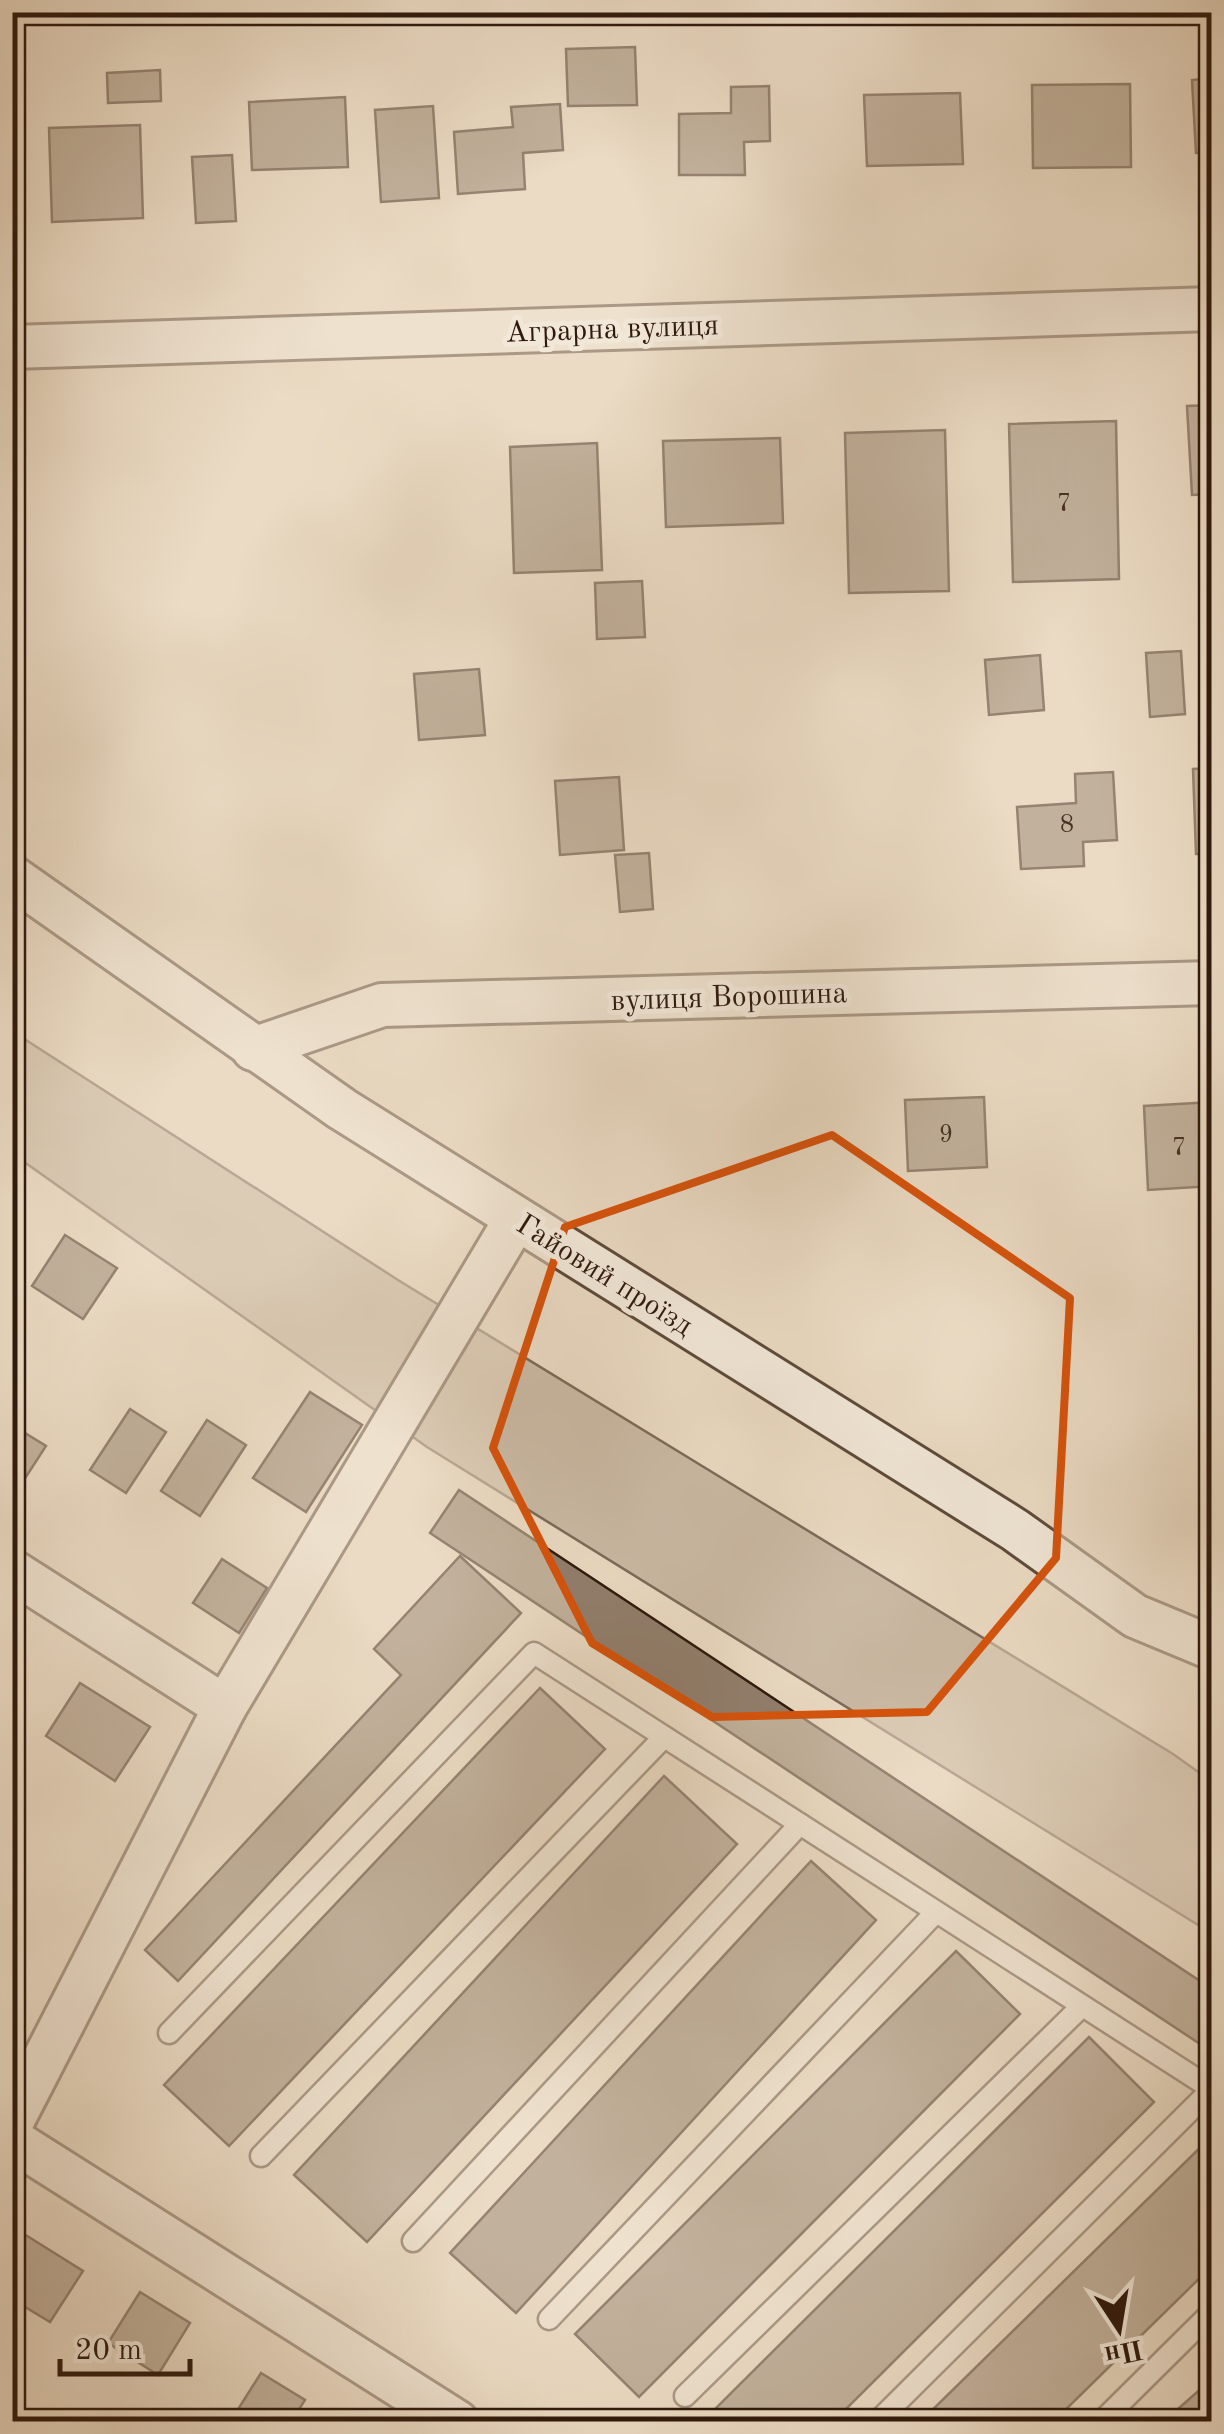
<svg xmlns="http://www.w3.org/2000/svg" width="1224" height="2434" font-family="'Old Standard TT',serif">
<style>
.green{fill:#cbbaa5;stroke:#7d6a59;stroke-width:2.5}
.building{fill:#917e6c;stroke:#2f190d;stroke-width:2.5}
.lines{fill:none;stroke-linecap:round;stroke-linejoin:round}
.service-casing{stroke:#5e4a3b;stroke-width:25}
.minor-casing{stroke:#5e4a3b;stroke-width:48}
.service{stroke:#f2e8d9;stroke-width:20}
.minor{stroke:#f2e8d9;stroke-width:42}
.marked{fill:none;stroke:#d6530c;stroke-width:8;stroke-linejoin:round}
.labels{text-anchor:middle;stroke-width:10;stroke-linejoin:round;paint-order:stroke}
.number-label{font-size:25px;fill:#483225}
.street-label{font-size:30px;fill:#2f190d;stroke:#f2e8d9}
</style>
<rect width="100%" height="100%" fill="#ebdbc4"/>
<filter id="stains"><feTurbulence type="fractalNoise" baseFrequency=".002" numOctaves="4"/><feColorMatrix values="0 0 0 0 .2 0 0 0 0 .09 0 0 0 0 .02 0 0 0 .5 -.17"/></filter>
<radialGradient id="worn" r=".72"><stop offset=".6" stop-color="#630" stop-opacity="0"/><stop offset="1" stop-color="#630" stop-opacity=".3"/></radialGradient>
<path class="green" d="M12,1031L398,1280L1173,1754L1211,1781V1933L427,1447L13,1154Z"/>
<g class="building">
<path d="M12,12H20L24,83L12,84Z"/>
<rect x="1156" y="12" width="55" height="11"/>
<path d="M635,47L637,105L568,106L566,49Z"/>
<path d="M160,70L161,101L108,103L107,73Z"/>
<path d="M1212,78V152L1196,153L1192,80Z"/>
<path d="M1130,84L1131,167L1033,168L1032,85Z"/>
<path d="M769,86L770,141L744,142L745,175H679V114L731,113V87Z"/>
<path d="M960,93L963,164L867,166L864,95Z"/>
<path d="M345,97L348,167L252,170L249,102Z"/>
<path d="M560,104L563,150L523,153L525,189L458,194L454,132L513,127L511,107Z"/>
<path d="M433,106L439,198L381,202L375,110Z"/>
<path d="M12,114H17L20,198H12Z"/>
<path d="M140,125L143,218L52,222L49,128Z"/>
<path d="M232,155L236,221L196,223L192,157Z"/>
<path d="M1212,405V494L1192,495L1187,406Z"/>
<path d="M1116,421L1119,579L1013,582L1009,424Z"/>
<path d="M945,430L949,591L849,593L845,433Z"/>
<path d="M780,438L783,523L666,527L663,441Z"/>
<path d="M597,443L602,570L514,573L510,447Z"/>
<path d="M642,581L645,637L597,639L595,583Z"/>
<path d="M1181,651L1185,714L1150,717L1146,653Z"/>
<path d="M1040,655L1044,710L989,715L985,660Z"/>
<path d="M479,669L485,735L419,740L414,674Z"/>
<path d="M1212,768V854H1196L1193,769Z"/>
<path d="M1113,772L1117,840L1083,842L1084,866L1021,869L1017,807L1076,803L1075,774Z"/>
<path d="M619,777L624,850L560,855L555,781Z"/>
<path d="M649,853L653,909L620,912L615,855Z"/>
<path d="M984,1097L987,1167L908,1171L905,1100Z"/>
<path d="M1212,1102V1186L1148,1190L1144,1106Z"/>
<path d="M65,1235L117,1268L83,1319L32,1286Z"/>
<path d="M310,1392L362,1425L306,1512L253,1478Z"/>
<path d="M130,1409L166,1432L126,1493L90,1470Z"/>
<path d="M207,1420L246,1445L200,1516L161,1491Z"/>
<path d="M12,1425L46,1446L13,1497H12Z"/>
<path d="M459,1490L1212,1989V2052L430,1533Z"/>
<path d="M460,1556L521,1613L178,1981L145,1950L401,1675L374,1649Z"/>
<path d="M222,1559L267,1588L239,1633L193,1603Z"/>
<path d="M80,1683L150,1727L115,1781L46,1736Z"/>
<path d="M540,1688L605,1749L229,2146L164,2085Z"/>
<path d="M664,1776L737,1844L367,2242L294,2175Z"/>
<path d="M811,1861L876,1920L516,2313L450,2253Z"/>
<path d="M956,1951L1020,2014L639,2397L575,2334Z"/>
<path d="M1089,2037L1154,2102L833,2422H702Z"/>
<path d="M1212,2136V2266L1053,2422H920Z"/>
<path d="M24,2234L83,2271L50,2322L12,2299V2251Z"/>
<path d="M140,2292L190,2323L158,2375L108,2343Z"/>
<path d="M261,2373L305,2400L291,2422H230Z"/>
<path d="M1212,2379V2422H1163Z"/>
</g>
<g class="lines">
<defs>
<g id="service">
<path d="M169,2033L534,1653L1212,2089"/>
<path d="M261,2156L664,1737"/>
<path d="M413,2241L800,1824"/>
<path d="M549,2319L936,1912"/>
<path d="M685,2396L1082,2006"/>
<path d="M877,2422L1212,2089"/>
<path d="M1101,2422L1212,2312"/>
</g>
<g id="minor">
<path d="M12,347L1212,309"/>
<path d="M12,877L342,1109L1015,1530L1135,1616L1212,1648"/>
<path d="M253,1049L382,1005L1212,983"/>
<path d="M12,1571L225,1707"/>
<path d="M12,2122L225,1707L516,1219"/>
<path d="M12,2140L457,2422"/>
</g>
</defs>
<use href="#service" class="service-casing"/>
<use href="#minor" class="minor-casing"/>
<use href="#service" class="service"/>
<use href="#minor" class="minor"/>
</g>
<path d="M0 0H1224V2434H0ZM832,1135L1070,1298L1056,1558L927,1712L712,1717L592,1643L493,1448L565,1227Z" fill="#ebdbc4" fill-opacity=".55" fill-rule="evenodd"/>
<path class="marked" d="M832,1135L1070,1298L1056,1558L927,1712L712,1717L592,1643L493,1448L565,1227Z"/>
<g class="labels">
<g class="number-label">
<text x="1064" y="511">7</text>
<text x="1067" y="832">8</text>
<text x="946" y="1142">9</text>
<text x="1179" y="1155">7</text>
</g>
<g class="street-label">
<text transform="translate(612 328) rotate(-2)" y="10">Аграрна вулиця</text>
<text transform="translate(729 996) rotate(-2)" y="10">вулиця Ворошина</text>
<text transform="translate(605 1274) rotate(32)" y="10">Гайовий проїзд</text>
</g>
</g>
<rect width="1224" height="2434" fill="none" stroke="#ebdbc4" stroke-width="50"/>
<rect x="15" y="15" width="1194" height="2404" fill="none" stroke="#2f190d" stroke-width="5"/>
<rect x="25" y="25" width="1174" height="2384" fill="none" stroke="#2f190d" stroke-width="2.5"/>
<g transform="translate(1119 2329) rotate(168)" stroke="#f2e8d9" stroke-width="8" paint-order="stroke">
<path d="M0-8L18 38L0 25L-18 38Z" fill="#2f190d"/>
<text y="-15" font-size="28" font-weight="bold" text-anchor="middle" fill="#2f190d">Пн</text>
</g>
<path d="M60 2359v15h130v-15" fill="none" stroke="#2f190d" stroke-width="5"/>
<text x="75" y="2359" font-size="30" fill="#2f190d" stroke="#f2e8d9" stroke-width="8" paint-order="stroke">20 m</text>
<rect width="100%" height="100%" filter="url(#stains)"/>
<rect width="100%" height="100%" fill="url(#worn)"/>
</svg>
